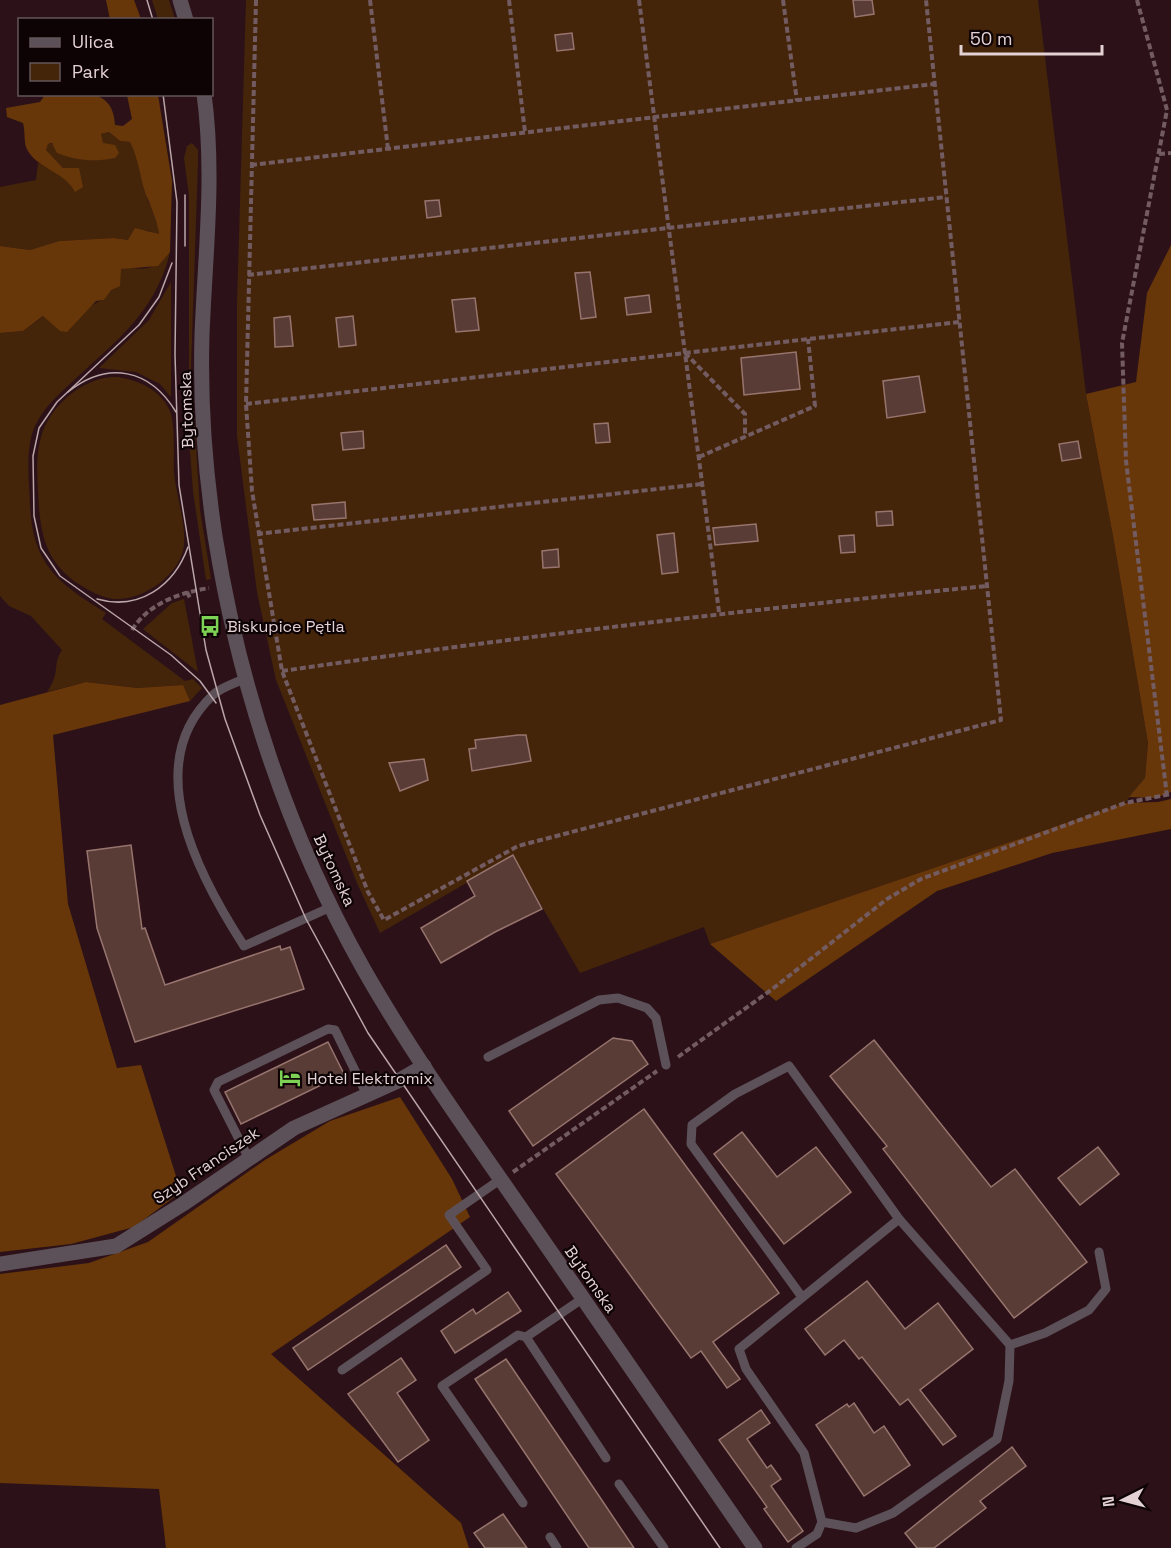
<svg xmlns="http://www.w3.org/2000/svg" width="1171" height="1548" font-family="'Space Grotesk',sans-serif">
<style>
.green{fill:#44250a}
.forest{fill:#683709}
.building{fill:#5a3c36;stroke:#97756e;stroke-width:1.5}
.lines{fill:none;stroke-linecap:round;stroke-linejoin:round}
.path{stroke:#735c61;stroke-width:4;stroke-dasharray:6 3;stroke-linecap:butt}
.service{stroke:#5d5159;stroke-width:9}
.minor{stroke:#5d5159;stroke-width:15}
.tertiary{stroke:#5d5159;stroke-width:15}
.tram{stroke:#bba6aa;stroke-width:1.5}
.labels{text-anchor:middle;stroke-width:4.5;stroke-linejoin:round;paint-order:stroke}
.street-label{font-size:16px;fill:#e4d1d4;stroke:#0d0305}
.poi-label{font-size:16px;fill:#e4d1d4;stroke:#0d0305;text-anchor:start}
</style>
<rect width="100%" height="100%" fill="#2c1218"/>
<g class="green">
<path d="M152,0H169L175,19H158Z"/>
<path d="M246,0H1038L1086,394L1113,536L1148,743L1145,778L1125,803L710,944L704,927L580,973L513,856L380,933L357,883L276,680L257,592L237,436V304Z"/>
<path d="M109,132L120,141L130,142L138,158L148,202L156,213L159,235L146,230L128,240L114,238L59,241L30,250L0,246V187L36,180L38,163C52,168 68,178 75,191L63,168L46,150L48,144H103L101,134Z"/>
<path d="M192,143L198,150V162L191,367L200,510L211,579L206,580L193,491L189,438V196L184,158L187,146Z"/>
<path d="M170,252C156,312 116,341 73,381C59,394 43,408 35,426C25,449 29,479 30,504C32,563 57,583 106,613L102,619L185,681L193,679L202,688L190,701L182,685L137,688L86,682L47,692C61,672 52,665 62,650L31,616L9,606L0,596V333L23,331L44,316L60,331C78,327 86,303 104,300L121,269C131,266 141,271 151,267C160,264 162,257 170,252Z"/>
<path d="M171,282V395L170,396L160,384L136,372L99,368L149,320Z"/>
<path d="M118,377C138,380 160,390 169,409C176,422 173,457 174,473C176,494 186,524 184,545C181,575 142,601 114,599C100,597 88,590 77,583C43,559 40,530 38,491C37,473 36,455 41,437C49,406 85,375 118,377Z"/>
<path d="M184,599L198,672L143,629L172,603Z"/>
</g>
<g class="forest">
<path d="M106,0H134L141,19H110Z"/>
<path d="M45,95C76,94 113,84 115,125L123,126L132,119L127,95H158L172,181L170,252L158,266L121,269L120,286L111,290L104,300L96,301L67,332L60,331L43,316L23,331L0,333V246L30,250L59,241L114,238L128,240L135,228L159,234C157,221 154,214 149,202C140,183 140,161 130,142L120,141L109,132L101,134L103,143L115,145L119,153L115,158C93,162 78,161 57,153L52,143L48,144L46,150L63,168H79L83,187L75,192C64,170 35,169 26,147C24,140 25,130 23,123L7,117L6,108L40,102Z"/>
<path d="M1171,245V792L1156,798L1129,797L1145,778L1148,743L1113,536L1086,394L1136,382L1147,293Z"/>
<path d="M86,682L137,688L183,685L190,701L53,735L68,904L117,1068L141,1065L181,1192L134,1227L71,1244L0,1252V705Z"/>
<path d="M1171,799V829L1052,853L937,891L776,1001L710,944L1125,803L1158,802Z"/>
<path d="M400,1097L452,1179L470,1217L271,1354L461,1523L469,1548H166L159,1489L0,1483V1274L89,1263L148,1242L265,1160L330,1121Z"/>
</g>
<g class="building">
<path d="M853,0H872L874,14L855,17Z"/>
<path d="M572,33L574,49L557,51L555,35Z"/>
<path d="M439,200L441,216L427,218L425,201Z"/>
<path d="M590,272L596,317L581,319L575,273Z"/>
<path d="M649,295L651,312L627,315L625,298Z"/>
<path d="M475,298L479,330L456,332L452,300Z"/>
<path d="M290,316L293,346L275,347L274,318Z"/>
<path d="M353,316L356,345L339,347L336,318Z"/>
<path d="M796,352L800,389L744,395L741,358Z"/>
<path d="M919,376L925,412L887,418L883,381Z"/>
<path d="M608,423L610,442L596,443L594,424Z"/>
<path d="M363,431L364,448L343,450L341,433Z"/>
<path d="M1078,441L1081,458L1062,461L1059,444Z"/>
<path d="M345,502L346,518L314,520L312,505Z"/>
<path d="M892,511L893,525L877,526L876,512Z"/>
<path d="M756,524L758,541L715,545L713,528Z"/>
<path d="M674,533L678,572L662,574L657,535Z"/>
<path d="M854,535L855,552L841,553L839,536Z"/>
<path d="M558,549L559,567L543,568L542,551Z"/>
<path d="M518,735H526L531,761L472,771L469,749L476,748L475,740Z"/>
<path d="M424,759L428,780L400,791L389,763Z"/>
<path d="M131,845L142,929L145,928L165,985L280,946L281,950L290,947L304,989L135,1042L97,928L87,851Z"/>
<path d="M513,855L542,909L495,932L441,963L421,928L475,896L467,881Z"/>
<path d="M613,1038L632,1041L648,1064L533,1146L509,1111Z"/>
<path d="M874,1040L991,1187L1015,1169L1087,1262L1014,1318L883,1149L887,1146L830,1076Z"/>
<path d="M328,1042L344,1074L241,1124L225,1092Z"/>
<path d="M644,1109L779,1293L713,1342L740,1379L727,1388L701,1351L691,1358L556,1174Z"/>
<path d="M742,1132L777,1177L816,1147L851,1192L784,1244L714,1154Z"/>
<path d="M1098,1147L1119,1174L1080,1205L1058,1178Z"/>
<path d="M446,1245L461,1267L308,1370L293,1348Z"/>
<path d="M867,1281L905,1329L938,1303L973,1349L920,1390L956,1436L943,1445L908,1399L900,1405L862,1357L859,1359L844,1340L825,1355L805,1329Z"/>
<path d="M508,1292L521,1311L455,1353L441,1331L473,1309L476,1314Z"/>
<path d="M401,1358L416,1380L397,1393L429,1440L398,1462L348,1394Z"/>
<path d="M506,1359L593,1487L634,1548H589L475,1379Z"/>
<path d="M854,1403L874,1433L884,1426L910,1465L864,1496L816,1425L847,1404L849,1407Z"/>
<path d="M761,1410L770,1423L747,1439L767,1468L771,1465L781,1479L771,1486L803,1531L788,1542L764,1509L767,1507L719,1440Z"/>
<path d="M1012,1447L1026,1466L980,1501L986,1508L934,1548H917L905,1533Z"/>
<path d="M503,1514L527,1548H485L474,1533Z"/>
</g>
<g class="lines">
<g class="path">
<path d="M256,0L246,404L252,491L282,671L368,892L384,920L518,846L1001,720L926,0"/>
<path d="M370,0L388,149"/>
<path d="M509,0L525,132"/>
<path d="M783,0L797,101"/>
<path d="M1137,0L1167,110L1122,343L1126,461L1167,796"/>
<path d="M1159,154L1171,153"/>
<path d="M251,165L934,84"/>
<path d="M248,275L946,197"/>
<path d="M685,353L745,414V437"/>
<path d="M246,404L685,353L639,0"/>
<path d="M699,457L815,406L808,339"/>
<path d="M257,534L702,484"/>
<path d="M187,592L190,598"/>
<path d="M719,612L685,353L959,322"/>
<path d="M132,630C149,603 179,593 209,588"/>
<path d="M282,671C517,637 751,609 987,586"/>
<path d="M678,1057L771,990L887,899L921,879L1125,803L1171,794"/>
<path d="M513,1172L657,1071"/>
</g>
<g class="service">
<path d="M246,678C236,683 221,687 213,695C138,765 200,878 244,946L331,907"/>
<path d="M488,1057L599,1000L618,998L647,1008L656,1018L666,1065"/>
<path d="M249,1159L214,1090L218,1082L328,1029L335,1030L366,1093"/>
<path d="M802,1297L691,1144L692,1125L735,1094L789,1066L899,1219L1010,1345L1009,1381L997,1439L893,1513L856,1528L822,1522"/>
<path d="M526,1337L606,1458"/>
<path d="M1010,1345L1045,1333L1089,1310L1106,1289L1099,1252"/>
<path d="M342,1370L487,1270L449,1215L501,1179"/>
<path d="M619,1484L664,1548"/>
<path d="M523,1503L442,1386L518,1335L526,1337L582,1299"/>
<path d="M550,1537L557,1548"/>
<path d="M796,1548L817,1534L822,1522L804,1453L746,1369L739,1349L899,1219"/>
</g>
<path class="minor" d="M0,1264L116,1246L183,1204L294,1128L398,1081L424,1066"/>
<g class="tertiary">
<path d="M180,0L186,20"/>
<path d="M204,94C215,175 205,255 202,335C200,402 205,470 215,536C239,686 288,835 363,968C413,1056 473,1139 531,1223C605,1332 680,1440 755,1548"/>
</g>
<g class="tram">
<path d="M147,0L153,20"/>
<path d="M163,94L177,202L175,355L179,485L206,650L225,719L260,815L306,919L368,1033L720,1548"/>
<path d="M185,195V246"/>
<path d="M172,263L159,297L139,325L57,402L39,428L33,456L34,516L41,548L60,576L171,655L200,681L216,703"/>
<path d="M68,392C108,360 150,369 176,412"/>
<path d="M97,599C139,611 174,586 188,547"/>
</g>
</g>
<defs>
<symbol id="bus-bare" viewBox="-9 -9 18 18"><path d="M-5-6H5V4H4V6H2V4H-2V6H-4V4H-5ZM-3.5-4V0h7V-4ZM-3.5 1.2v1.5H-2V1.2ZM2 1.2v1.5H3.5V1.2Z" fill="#7dd154" stroke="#0d0305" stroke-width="2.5" paint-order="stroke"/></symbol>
<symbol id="hotel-bare" viewBox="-9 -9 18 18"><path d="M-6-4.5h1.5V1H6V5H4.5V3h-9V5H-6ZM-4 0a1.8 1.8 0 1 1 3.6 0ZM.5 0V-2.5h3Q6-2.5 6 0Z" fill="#7dd154" stroke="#0d0305" stroke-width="2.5" paint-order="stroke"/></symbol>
</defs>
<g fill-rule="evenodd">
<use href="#bus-bare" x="195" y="611" width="30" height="30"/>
<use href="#hotel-bare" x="275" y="1063" width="30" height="30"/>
</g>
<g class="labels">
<g class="street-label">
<text transform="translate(186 410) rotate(-92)" y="6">Bytomska</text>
<text transform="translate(335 870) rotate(65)" y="6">Bytomska</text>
<text transform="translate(206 1165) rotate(-34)" y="6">Szyb Franciszek</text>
<text transform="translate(591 1279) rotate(55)" y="6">Bytomska</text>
</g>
<g class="poi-label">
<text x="227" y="632">Biskupice Pętla</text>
<text x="307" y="1084">Hotel Elektromix</text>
</g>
</g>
<rect x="18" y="18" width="195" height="78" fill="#0d0305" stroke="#635558" stroke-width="1.5"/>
<rect x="30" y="38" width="30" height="9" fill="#5d5159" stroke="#635558" stroke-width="1.5"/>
<text x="72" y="48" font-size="18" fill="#e4d1d4">Ulica</text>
<rect x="30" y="63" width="30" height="18" fill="#44250a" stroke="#635558" stroke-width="1.5"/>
<text x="72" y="78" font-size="18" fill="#e4d1d4">Park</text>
<g transform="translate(1123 1500) rotate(264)" stroke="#0d0305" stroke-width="4.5" paint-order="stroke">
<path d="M0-4.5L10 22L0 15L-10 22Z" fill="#e4d1d4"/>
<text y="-9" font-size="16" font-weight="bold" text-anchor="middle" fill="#e4d1d4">N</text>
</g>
<path d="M961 45v9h141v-9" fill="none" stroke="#e4d1d4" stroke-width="3"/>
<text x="970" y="45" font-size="18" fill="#e4d1d4" stroke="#0d0305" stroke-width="4.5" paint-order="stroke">50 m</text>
</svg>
